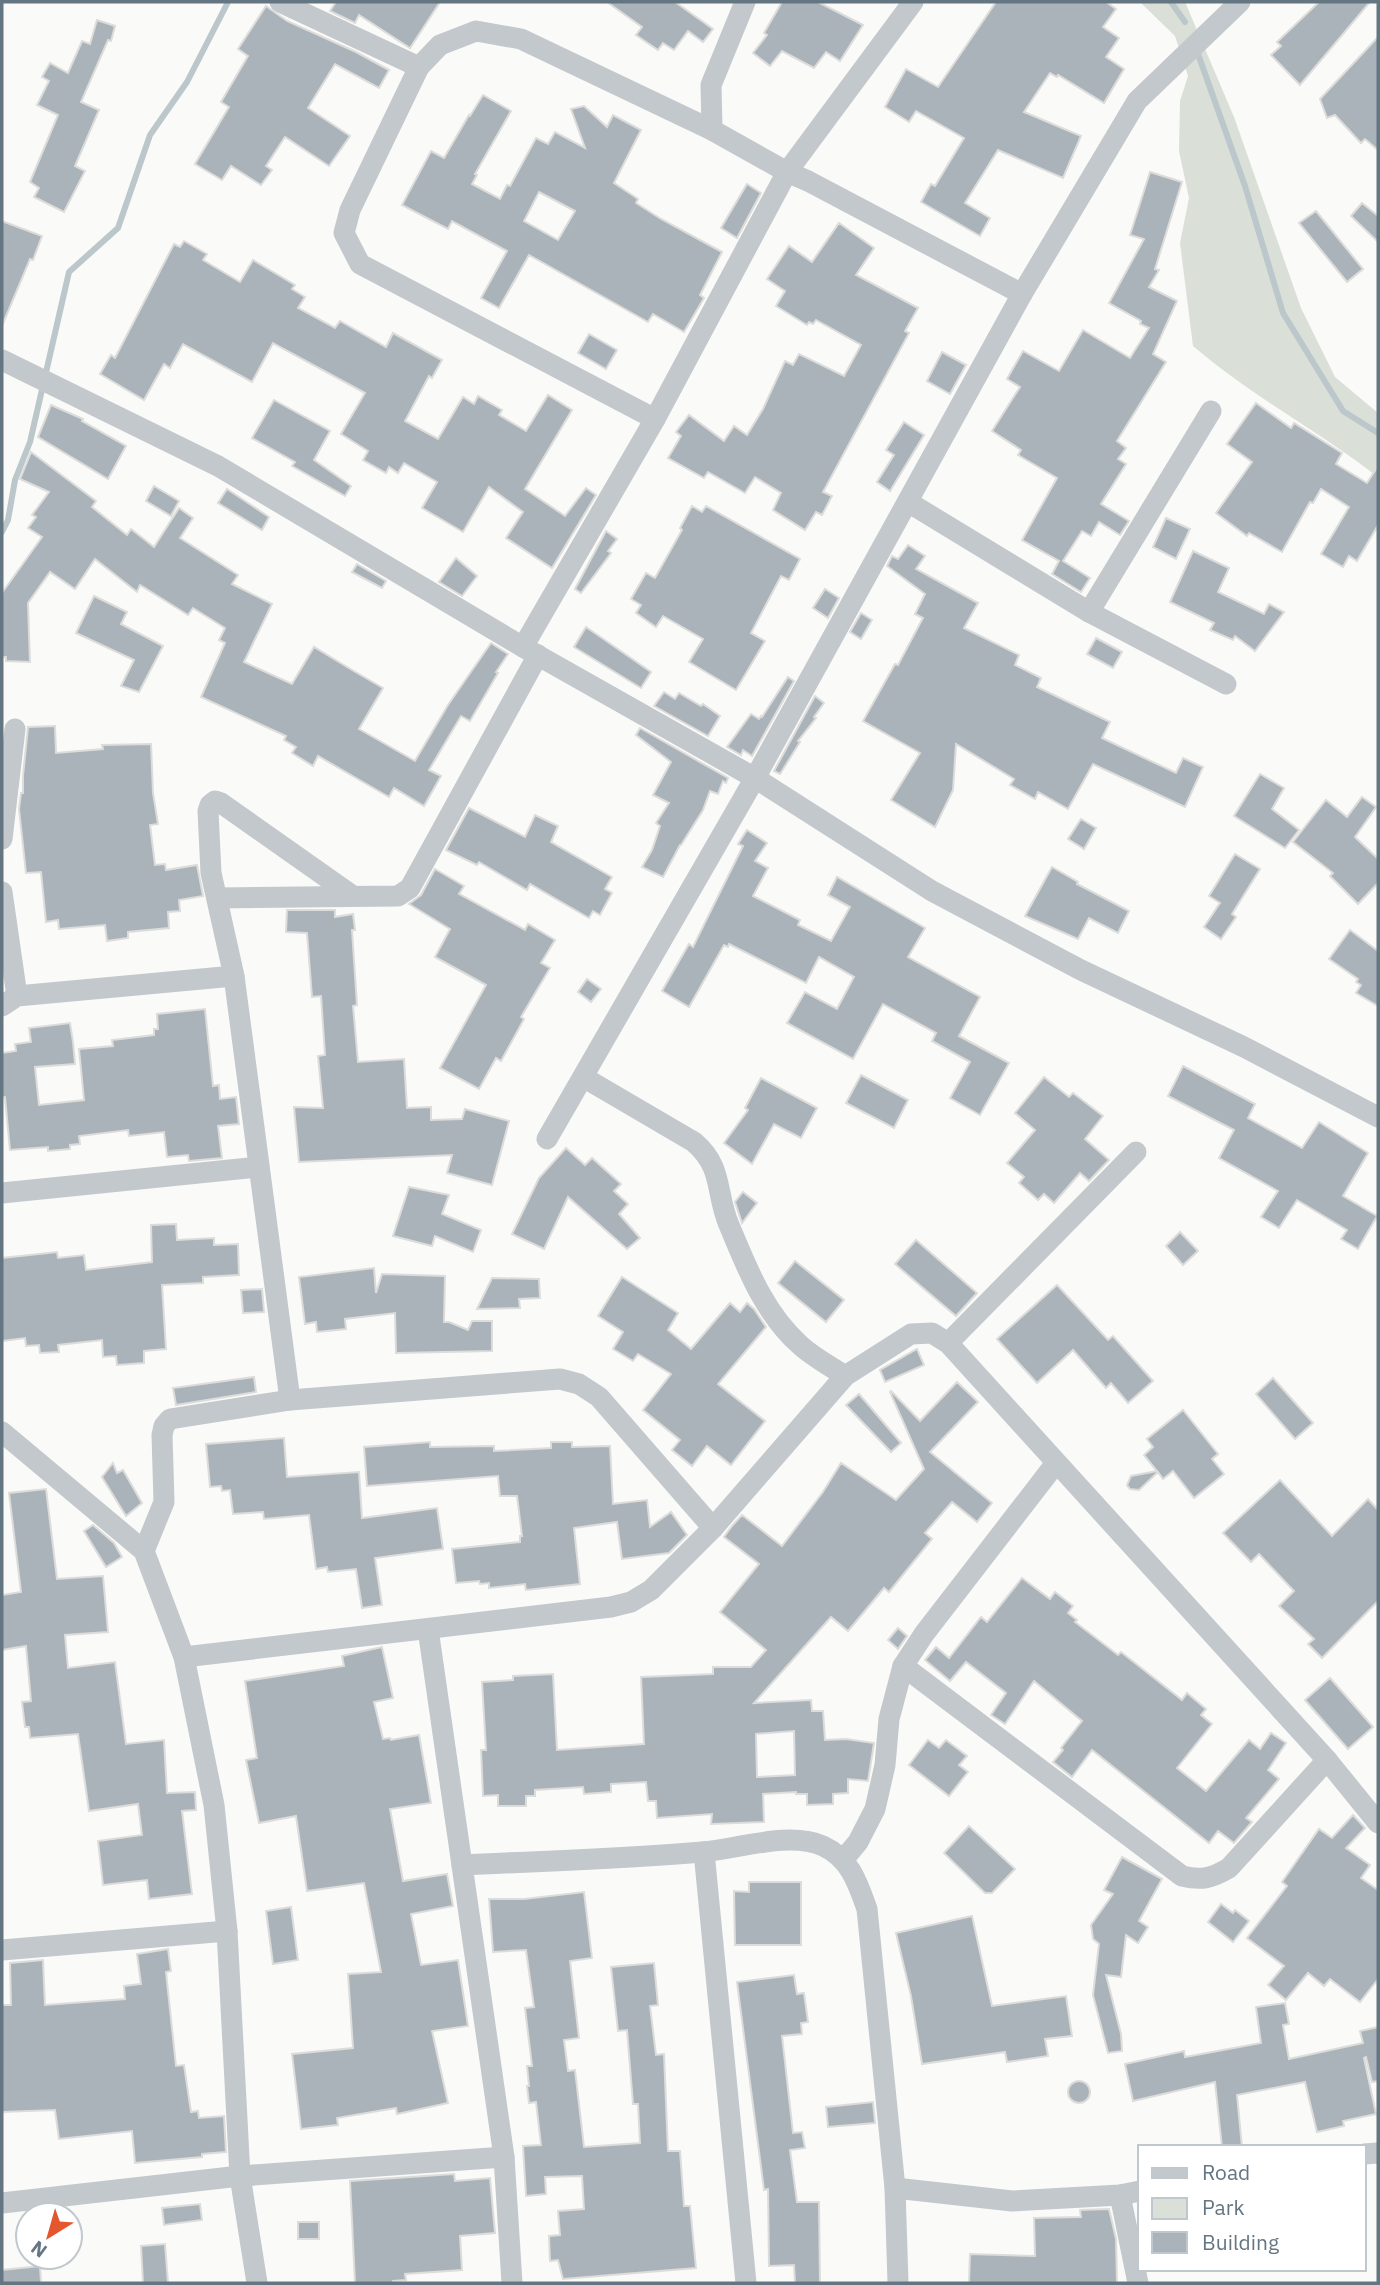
<svg xmlns="http://www.w3.org/2000/svg" width="1380" height="2285" font-family="'IBM Plex Sans',sans-serif">
<style>
.green{fill:#dadfd7}
.lines{fill:none;stroke-linecap:round;stroke-linejoin:round}
.stream{stroke:#bbc7cb;stroke-width:6}
.building{fill:#aab3b9;stroke:#dcdcda;stroke-width:2;fill-rule:evenodd}
.street{stroke:#c3c8cc;stroke-width:21}
</style>
<rect width="100%" height="100%" fill="#fafaf8"/>
<path class="green" d="M1140,2H1185L1234,117L1301,308L1335,377L1378,413V477C1318,431 1250,395 1193,346L1180,243L1189,198L1179,151L1180,101L1188,76L1175,36Z"/>
<g class="lines">
<g class="stream">
<path d="M1171,2L1185,22"/>
<path d="M1198,54L1245,186L1283,313L1343,411L1378,433"/>
<path d="M2,532L8,520L15,480L30,442L69,272L118,228L150,135L187,82L228,2"/>
</g>
</g>
<g class="building">
<path d="M336,2H440L410,48L359,15L355,23L330,11Z"/>
<path d="M607,2H675L713,29L703,42L688,31L674,50L663,43L658,50L636,35L642,27Z"/>
<path d="M782,2H818L863,25L840,61L826,52L814,68L782,51L770,66L753,53L767,35L764,33Z"/>
<path d="M996,2H1106L1116,9L1103,27L1119,38L1106,57L1124,69L1104,103L1058,75L1057,77L1050,73L1024,112L1081,136L1063,178L998,150L965,203L990,218L980,236L921,202L931,184L935,186L964,138L916,111L909,122L885,107L906,69L938,87Z"/>
<path d="M1319,2H1370L1300,85L1271,55L1281,46L1277,42Z"/>
<path d="M266,6L287,21L356,52L389,70L379,88L335,64L308,108L350,136L329,166L285,137L266,166L272,170L261,185L231,166L222,180L195,164L229,107L221,102L248,56L238,49Z"/>
<path d="M97,20L115,26L111,41L108,40L81,102L99,110L75,166L85,171L64,212L34,197L39,188L30,182L58,115L37,105L49,81L42,77L50,63L68,73L82,41L90,44Z"/>
<path d="M1378,37V150L1365,139L1361,143L1335,115L1327,118L1320,99Z"/>
<path d="M483,95L511,111L475,174L477,175L472,184L500,199L507,185L510,186L536,138L548,144L555,132L585,148L571,109L584,106L607,127L613,115L641,130L614,183L638,199L636,203L661,219L722,252L700,295L704,298L684,332L653,314L648,322L529,255L499,308L481,298L507,251L452,221L448,229L402,205L431,151L444,158L469,115L470,116ZM539,192L575,211L558,240L524,221Z"/>
<path d="M1150,172L1182,182L1155,269L1159,270L1149,287L1177,301L1153,354L1166,362L1117,441L1126,448L1118,459L1126,464L1101,504L1129,521L1120,535L1099,522L1091,536L1082,531L1063,561L1090,578L1081,592L1052,574L1059,561L1022,540L1057,478L1018,455L1021,450L992,431L1020,387L1007,379L1023,351L1059,371L1083,330L1130,358L1149,328L1140,324L1141,321L1109,303L1144,239L1130,235Z"/>
<path d="M747,184L761,193L737,238L721,228Z"/>
<path d="M1362,203L1378,216V242L1351,216Z"/>
<path d="M1316,211L1363,269L1347,282L1299,223Z"/>
<path d="M2,221L42,236L33,260L30,259L2,326Z"/>
<path d="M839,223L874,248L856,275L918,308L905,331L909,333L823,492L832,496L822,515L816,512L805,530L773,510L781,493L755,477L745,493L708,472L704,478L668,458L681,436L676,432L689,415L724,441L734,426L747,435L763,409L785,361L793,365L799,354L844,376L861,345L816,320L813,324L809,322L807,325L776,306L785,291L767,279L789,246L812,262Z"/>
<path d="M184,241L207,254L203,260L240,282L253,260L295,285L292,289L305,297L298,308L335,328L340,321L386,347L393,333L442,360L432,378L429,376L405,421L438,439L463,397L474,404L478,396L502,410L499,415L526,431L548,395L572,410L525,489L565,516L586,488L596,495L552,568L506,538L523,512L489,487L463,532L422,508L437,482L404,463L398,473L389,467L386,473L363,460L368,451L341,434L365,393L273,343L252,382L183,344L170,368L164,364L144,400L100,374L111,355L115,358L174,244L180,247Z"/>
<path d="M589,334L617,350L606,369L578,353Z"/>
<path d="M942,352L966,365L950,394L927,381Z"/>
<path d="M274,400L330,431L314,460L351,486L345,496L292,466L295,462L252,438Z"/>
<path d="M1256,403L1291,428L1294,423L1342,453L1336,464L1367,483L1378,466V525L1357,561L1349,556L1343,567L1321,554L1349,507L1321,489L1313,503L1310,502L1282,552L1249,533L1247,536L1216,513L1252,462L1227,444Z"/>
<path d="M51,405L83,419L82,421L126,446L108,479L38,437Z"/>
<path d="M904,422L924,435L890,491L877,482L894,455L886,450Z"/>
<path d="M31,452L96,501L92,507L127,535L131,529L154,547L179,508L193,518L180,538L238,575L232,584L272,604L244,662L292,684L314,647L352,670L383,688L359,729L415,761L448,705L491,643L508,654L496,672L498,673L470,721L461,716L429,770L441,776L424,806L394,788L389,797L318,756L313,766L292,753L296,747L284,740L286,736L201,697L225,643L219,640L225,628L193,608L188,615L140,585L137,592L95,559L75,589L50,572L28,603L30,662L6,661V657H2V593L42,537L28,528L36,517L32,515L49,492L20,479Z"/>
<path d="M154,486L179,501L171,516L146,501Z"/>
<path d="M227,489L269,517L262,530L218,503Z"/>
<path d="M692,506L702,512L706,506L800,559L789,580L781,576L751,633L765,641L736,690L689,662L703,639L663,616L656,627L636,613L641,605L631,599L646,573L655,578L682,530L680,528Z"/>
<path d="M1166,518L1190,529L1176,559L1153,547Z"/>
<path d="M606,531L617,539L608,551L611,553L581,593L575,589Z"/>
<path d="M908,545L925,556L916,569L978,603L964,628L1019,655L1015,665L1041,678L1037,687L1110,722L1102,738L1176,773L1183,758L1203,767L1185,807L1093,764L1068,809L1038,792L1035,799L1010,785L1014,779L956,744L953,790L935,827L891,800L920,753L863,721L895,664L898,665L923,618L915,614L925,594L887,566L892,556L898,559Z"/>
<path d="M1193,551L1229,568L1218,592L1264,614L1269,604L1284,612L1255,651L1235,636L1233,640L1210,630L1214,623L1170,602Z"/>
<path d="M456,558L477,576L462,596L439,582Z"/>
<path d="M357,564L386,581L382,588L352,572Z"/>
<path d="M825,589L839,598L828,618L813,608Z"/>
<path d="M94,596L127,612L121,624L163,646L139,692L121,686L134,660L76,633Z"/>
<path d="M861,613L872,620L861,639L850,632Z"/>
<path d="M586,627L651,672L641,688L574,647Z"/>
<path d="M1096,638L1122,652L1113,668L1087,654Z"/>
<path d="M788,677L794,681L752,756L743,750L741,755L727,747L751,714L759,719L761,716L762,717Z"/>
<path d="M664,692L675,699L679,693L701,706L703,704L720,716L708,736L654,706Z"/>
<path d="M815,696L824,703L814,717L816,718L798,741L800,742L780,774L774,771Z"/>
<path d="M55,726L56,753L103,749L102,745L151,744L153,793L158,824L150,825L155,865L165,864L166,870L197,865L203,896L179,900L180,911L168,912L169,928L128,932V938L107,941L105,925L59,929L58,920L46,922L41,872L26,873L19,809L21,793H23V776L28,727Z"/>
<path d="M640,728L728,778L726,783L723,781L718,794L710,791L703,810L681,845H680L663,877L642,867L652,850L660,826L656,823L669,803L653,795L671,762L636,735Z"/>
<path d="M1260,774L1284,788L1272,809L1299,830L1285,848L1234,816Z"/>
<path d="M1362,797L1376,807L1355,837L1378,859V883L1358,904L1330,876L1333,873L1293,842L1326,800L1347,817Z"/>
<path d="M469,808L525,837L535,815L558,826L551,842L612,877L605,889L612,893L600,915L593,911L589,918L530,884L527,890L479,862L477,865L446,850Z"/>
<path d="M1081,819L1096,828L1084,849L1068,839Z"/>
<path d="M747,830L767,843L755,861L768,868L753,896L800,920L798,925L831,941L850,907L828,895L837,877L925,928L908,957L980,997L959,1036L1009,1063L980,1115L950,1098L970,1062L932,1041L936,1033L883,1004L853,1059L787,1023L805,992L837,1009L854,977L819,957L806,983L729,944L728,947L724,945L689,1007L662,991L689,944L693,947L743,846L738,844Z"/>
<path d="M1235,854L1260,869L1232,914L1236,917L1221,939L1204,927L1220,903L1209,896Z"/>
<path d="M1052,867L1078,882L1077,884L1129,911L1118,933L1089,918L1078,939L1025,916Z"/>
<path d="M435,869L464,886L459,894L525,930L528,924L555,940L541,963L550,968L521,1017L524,1019L501,1061L496,1058L479,1089L440,1068L486,985L435,957L450,929L409,904L421,895Z"/>
<path d="M287,910H335V917L353,914L355,930H352L357,1005L353,1006L358,1062L404,1059L407,1108L431,1107V1120L462,1119L465,1109L509,1121L492,1185L447,1173L452,1155L299,1162L294,1107L323,1108L318,1056L325,1055L321,996L312,997L307,933L286,932Z"/>
<path d="M1350,930L1378,951V1006L1356,993L1361,985L1356,982L1358,979L1329,959Z"/>
<path d="M587,979L601,989L591,1002L578,992Z"/>
<path d="M205,1009L213,1086L219,1085L220,1099L236,1097L239,1124L218,1126L222,1158L189,1161L188,1155L167,1157L164,1132L129,1136L128,1130L79,1136L80,1144L70,1145V1149L48,1151V1147L10,1150L5,1097H2V1053L16,1051L15,1044L31,1042L29,1028L70,1023L73,1042L75,1064L35,1067L39,1105L84,1100L79,1049L113,1046L112,1040L154,1035V1029H158L157,1014Z"/>
<path d="M1183,1066L1255,1104L1248,1118L1302,1148L1319,1122L1368,1153L1343,1196L1377,1216L1358,1249L1341,1239L1347,1230L1297,1200L1279,1228L1261,1217L1278,1191L1219,1158L1234,1130L1168,1096Z"/>
<path d="M861,1075L908,1100L894,1128L846,1103Z"/>
<path d="M1044,1077L1069,1097L1073,1093L1103,1116L1085,1139L1109,1160L1089,1181L1080,1173L1054,1203L1044,1194L1038,1200L1019,1183L1024,1177L1007,1163L1035,1130L1015,1113Z"/>
<path d="M761,1078L817,1108L801,1138L774,1124L752,1164L724,1143L748,1110L745,1108Z"/>
<path d="M566,1148L585,1165L592,1158L621,1184L614,1191L628,1204L619,1214L640,1238L627,1249L568,1197L544,1249L512,1234L539,1178Z"/>
<path d="M409,1187L449,1195L442,1214L481,1230L473,1252L435,1236L432,1246L393,1236Z"/>
<path d="M743,1192L757,1203L742,1223L735,1202Z"/>
<path d="M176,1224L177,1240L214,1238V1245L238,1244L239,1275L203,1277V1283L162,1285L166,1349L144,1351V1363L117,1365L116,1356L103,1357L102,1340L58,1345L59,1352L40,1353L39,1345L26,1346L25,1338L2,1341V1258L57,1252L58,1258L84,1255L86,1270L152,1262L151,1225Z"/>
<path d="M1180,1232L1198,1251L1183,1265L1166,1246Z"/>
<path d="M916,1240L977,1293L956,1316L895,1264Z"/>
<path d="M795,1261L844,1300L826,1322L778,1283Z"/>
<path d="M374,1268L376,1293L382,1274L445,1276L444,1322H449L468,1330L472,1321H492V1351L396,1353L395,1313L345,1319L346,1329L317,1332L316,1322L305,1324L299,1277Z"/>
<path d="M622,1277L678,1313L668,1330L691,1349L730,1303L740,1312L747,1303L754,1309L766,1327L718,1384L765,1421L731,1465L707,1446L692,1466L672,1450L680,1440L643,1410L671,1374L638,1354L633,1361L613,1349L623,1332L598,1316Z"/>
<path d="M492,1278L539,1279L540,1298L519,1299L520,1308L477,1309Z"/>
<path d="M1057,1285L1108,1340L1113,1336L1153,1381L1128,1403L1111,1383L1106,1388L1073,1350L1037,1383L997,1339Z"/>
<path d="M262,1289L264,1312L243,1313L241,1290Z"/>
<path d="M917,1349L924,1365L885,1382L880,1370Z"/>
<path d="M254,1377L256,1392L176,1405L173,1388Z"/>
<path d="M1273,1378L1313,1423L1295,1439L1256,1394Z"/>
<path d="M957,1382L978,1402L930,1452L992,1503L977,1522L952,1502L925,1533L932,1539L889,1592L884,1588L848,1631L831,1617L754,1703L811,1700L812,1711H823L825,1740L846,1739L874,1743L868,1781L848,1779V1793L833,1794V1804L807,1805V1794H796V1792L763,1794L764,1822L711,1824L712,1814L657,1818L656,1801H648L646,1782L611,1784V1792L584,1794L583,1787L535,1790V1796H526V1806H498V1795L483,1796L481,1750H486L482,1682L513,1680V1676L553,1674L557,1750L644,1744L641,1677L713,1674V1667H751L766,1650L720,1612L759,1564L724,1537L732,1526L742,1515L782,1546L823,1492L841,1463L896,1500L924,1469L890,1392L891,1391L920,1421ZM794,1731L795,1775L757,1777L756,1734Z"/>
<path d="M859,1394L901,1443L891,1452L846,1405Z"/>
<path d="M1183,1410L1218,1454L1212,1459L1224,1474L1194,1498L1173,1471L1163,1479L1158,1472L1139,1490L1130,1489L1127,1485L1131,1476L1157,1471L1144,1455L1153,1447L1147,1439Z"/>
<path d="M284,1438L287,1477L359,1472L362,1518L437,1508L443,1549L375,1558L382,1605L362,1608L356,1569L328,1572L327,1567L316,1569L309,1515L264,1519L263,1512L233,1514L230,1490L222,1491L221,1486L210,1487L206,1444Z"/>
<path d="M430,1442V1447L494,1446V1451L551,1448V1442H572V1447L610,1446L613,1504L647,1500L650,1527L671,1512L687,1535L669,1553L622,1559L617,1522L574,1528L580,1584L526,1590L525,1584L489,1588V1583L480,1584L479,1581L456,1583L452,1549L520,1542V1536H522L517,1496H500L498,1476L367,1486L364,1447Z"/>
<path d="M113,1463L117,1473L123,1470L142,1503L126,1516L102,1477Z"/>
<path d="M1280,1480L1332,1536L1368,1499L1378,1510V1601L1322,1658L1308,1644L1314,1639L1279,1606L1294,1591L1259,1554L1251,1562L1223,1533Z"/>
<path d="M46,1489L57,1579L103,1576L108,1632L65,1635L68,1668L115,1662L126,1744L164,1740L167,1793L195,1792L196,1810L182,1811L192,1894L149,1899L147,1880L103,1885L98,1841L142,1835L138,1804L89,1811L78,1734L30,1738L29,1727H25L22,1702L31,1701L26,1646L2,1650V1595L21,1592L9,1493Z"/>
<path d="M93,1525L114,1543L122,1557L106,1567L84,1531Z"/>
<path d="M1022,1578L1050,1599L1055,1592L1073,1606L1068,1613L1077,1620L1075,1622L1118,1655L1121,1652L1182,1700L1187,1693L1206,1709L1201,1715L1212,1724L1177,1768L1206,1791L1249,1740L1260,1749L1271,1733L1286,1743L1268,1770L1279,1779L1246,1818L1252,1822L1234,1843L1218,1831L1209,1843L1092,1750L1072,1777L1053,1762L1063,1750L1061,1748L1082,1721L1034,1681L1005,1724L991,1715L1006,1693L966,1662L950,1681L925,1660L936,1647L949,1658L981,1617L987,1622Z"/>
<path d="M898,1628L907,1636L898,1649L888,1640Z"/>
<path d="M382,1647L393,1698L374,1702L383,1739L390,1738L391,1740L419,1735L431,1803L390,1809L403,1881L447,1874L453,1906L411,1914L421,1965L458,1960L468,2026L432,2031L448,2103L397,2114L396,2108L337,2118L338,2125L301,2129L292,2054L353,2048L348,1974L381,1972L364,1883L307,1891L296,1816L259,1823L246,1760L257,1758L245,1681L344,1666L342,1656Z"/>
<path d="M1330,1678L1373,1727L1348,1749L1305,1700Z"/>
<path d="M928,1740L939,1748L946,1740L967,1756L959,1765L968,1772L949,1796L909,1765Z"/>
<path d="M1353,1815L1365,1828L1346,1848L1370,1865L1361,1878L1378,1890V1979L1360,2002L1330,1979L1324,1986L1308,1973L1286,2000L1268,1985L1284,1966L1247,1938L1287,1886L1282,1882L1319,1829L1332,1838Z"/>
<path d="M969,1826L1015,1869L992,1893H985L944,1853Z"/>
<path d="M1122,1857L1162,1879L1139,1921L1148,1927L1138,1943L1126,1935L1121,1977L1106,1975L1121,2034L1122,2051L1108,2053L1093,1995L1099,1944L1093,1939L1091,1925L1113,1894L1104,1890Z"/>
<path d="M749,1882H801V1945H735L734,1891L749,1892Z"/>
<path d="M584,1892L592,1958L570,1961L579,2038L564,2040L568,2071L575,2070L584,2147L640,2143L638,2104H633L627,2030L618,2031L611,1967L654,1963L658,2005L650,2006L656,2055L664,2054L668,2151H680L684,2206H690L696,2268L563,2279L558,2260L550,2261L549,2236L560,2235L558,2211L584,2209L582,2176L545,2177L546,2194L526,2196L523,2146L541,2145L536,2102L529,2103L527,2086H529L527,2066H532L525,2008L534,2007L526,1950L493,1952L489,1899H524Z"/>
<path d="M1221,1904L1233,1913L1235,1910L1249,1921L1233,1942L1208,1922Z"/>
<path d="M291,1907L298,1960L273,1964L266,1911Z"/>
<path d="M972,1916L992,2006L1066,1996L1072,2036L1045,2039L1048,2056L1007,2062L1005,2052L922,2064L911,1996L896,1933Z"/>
<path d="M168,1949L171,1971L166,1972L176,2066L184,2065L191,2112L198,2111L199,2118L224,2116L226,2152L202,2154V2157L135,2163L132,2131L59,2139L55,2110L2,2112V2005H11L10,1963L43,1960L45,2005L125,1999L124,1986L141,1984L137,1954Z"/>
<path d="M794,1975L797,1994L804,1993L808,2022L801,2023L802,2034L782,2036L793,2133L802,2132L805,2148L790,2150L797,2202H819L820,2283H795L794,2265L769,2266L768,2189L764,2190L737,1982Z"/>
<path d="M1285,2003L1289,2024L1283,2025L1289,2059L1363,2043L1360,2031L1378,2027V2081L1372,2082L1366,2057L1364,2058L1376,2114L1343,2121L1344,2126L1317,2132L1305,2082L1237,2095L1242,2147H1222L1215,2082L1133,2101L1125,2064L1184,2051L1185,2057L1261,2043L1256,2007Z"/>
<circle cx="1079" cy="2092" r="11"/>
<path d="M873,2102L875,2123L828,2127L826,2107Z"/>
<path d="M454,2174L455,2181L490,2178L495,2233L460,2236L462,2270L405,2274L406,2280L393,2281V2283H355L350,2181Z"/>
<path d="M200,2204L202,2220L164,2225L162,2208Z"/>
<path d="M1109,2209L1116,2239L1117,2283H969L970,2254L1035,2256L1034,2218L1081,2217L1080,2210Z"/>
<rect x="298" y="2222" width="21" height="17"/>
<path d="M165,2244L168,2283H143L141,2246Z"/>
<path d="M40,2266L41,2283H2V2270Z"/>
</g>
<g class="lines">
<g class="street">
<path d="M280,2L419,67"/>
<path d="M712,130L711,85L745,2"/>
<path d="M2,360L218,466L523,647L755,778L932,891L1081,970L1244,1047L1378,1117"/>
<path d="M655,419L360,264L344,233L350,210L419,67L440,45L476,31L521,39L712,130L787,172L808,181L1022,294"/>
<path d="M908,502L1089,612L1226,684"/>
<path d="M1089,612L1211,411"/>
<path d="M523,647L655,419L787,172L913,2"/>
<path d="M2,839L15,729"/>
<path d="M2,892L17,996"/>
<path d="M218,898L398,896L410,888L538,655"/>
<path d="M2,1006L17,996L234,976"/>
<path d="M583,1077L694,1142C724,1168 715,1192 729,1225C747,1268 764,1313 800,1345C813,1357 830,1366 845,1376"/>
<path d="M547,1139L755,778L1022,294L1137,101L1240,2"/>
<path d="M2,1193L258,1167"/>
<path d="M948,1343L1136,1152"/>
<path d="M290,1400L234,976L211,873L208,811L210,805L215,801L221,803L353,896"/>
<path d="M2,1432L144,1551L184,1657L214,1805L227,1931L240,2176L257,2283"/>
<path d="M144,1551L164,1502L162,1435L164,1426L170,1419L290,1400L560,1379L579,1384L599,1397L713,1528"/>
<path d="M428,1629L504,2157L512,2283"/>
<path d="M184,1657L611,1607L631,1602L651,1590L713,1528L845,1376L911,1334L932,1333L948,1343L1327,1760L1378,1823"/>
<path d="M903,1666L1182,1876C1202,1881 1212,1878 1229,1868L1327,1760"/>
<path d="M704,1852L746,2283"/>
<path d="M843,1860L858,1842L875,1809L885,1765L889,1719L903,1666L924,1634L1056,1463"/>
<path d="M462,1865C542,1861 622,1859 702,1852C738,1849 789,1831 823,1846C850,1858 858,1884 867,1909L895,2188L898,2283"/>
<path d="M2,1950L227,1931"/>
<path d="M1364,2154L1378,2153"/>
<path d="M895,2188L1012,2201L1120,2195L1140,2191"/>
<path d="M1120,2195L1138,2283"/>
<path d="M2,2203L240,2176L504,2157"/>
</g>
</g>
<rect width="1380" height="2285" fill="none" stroke="#657683" stroke-width="7"/>
<rect x="1138" y="2145" width="228" height="126" fill="#ffffff" stroke="#c1c8cd" stroke-width="2"/>
<rect x="1152" y="2168" width="35" height="10" fill="#c3c8cc" stroke="#c1c8cd" stroke-width="2"/>
<text x="1202" y="2180" font-size="21" fill="#657683">Road</text>
<rect x="1152" y="2198" width="35" height="21" fill="#dadfd7" stroke="#c1c8cd" stroke-width="2"/>
<text x="1202" y="2215" font-size="21" fill="#657683">Park</text>
<rect x="1152" y="2232" width="35" height="21" fill="#aab3b9" stroke="#c1c8cd" stroke-width="2"/>
<text x="1202" y="2250" font-size="21" fill="#657683">Building</text>
<g transform="translate(49 2236) rotate(217)"><circle r="33" fill="#ffffff" stroke="#c1c8cd" stroke-width="2"/>
<path d="M0-5L12 26L0 18L-12 26Z" fill="#e4572e"/>
<text y="-10" font-size="19" font-weight="bold" text-anchor="middle" fill="#657683">N</text>
</g>
</svg>
